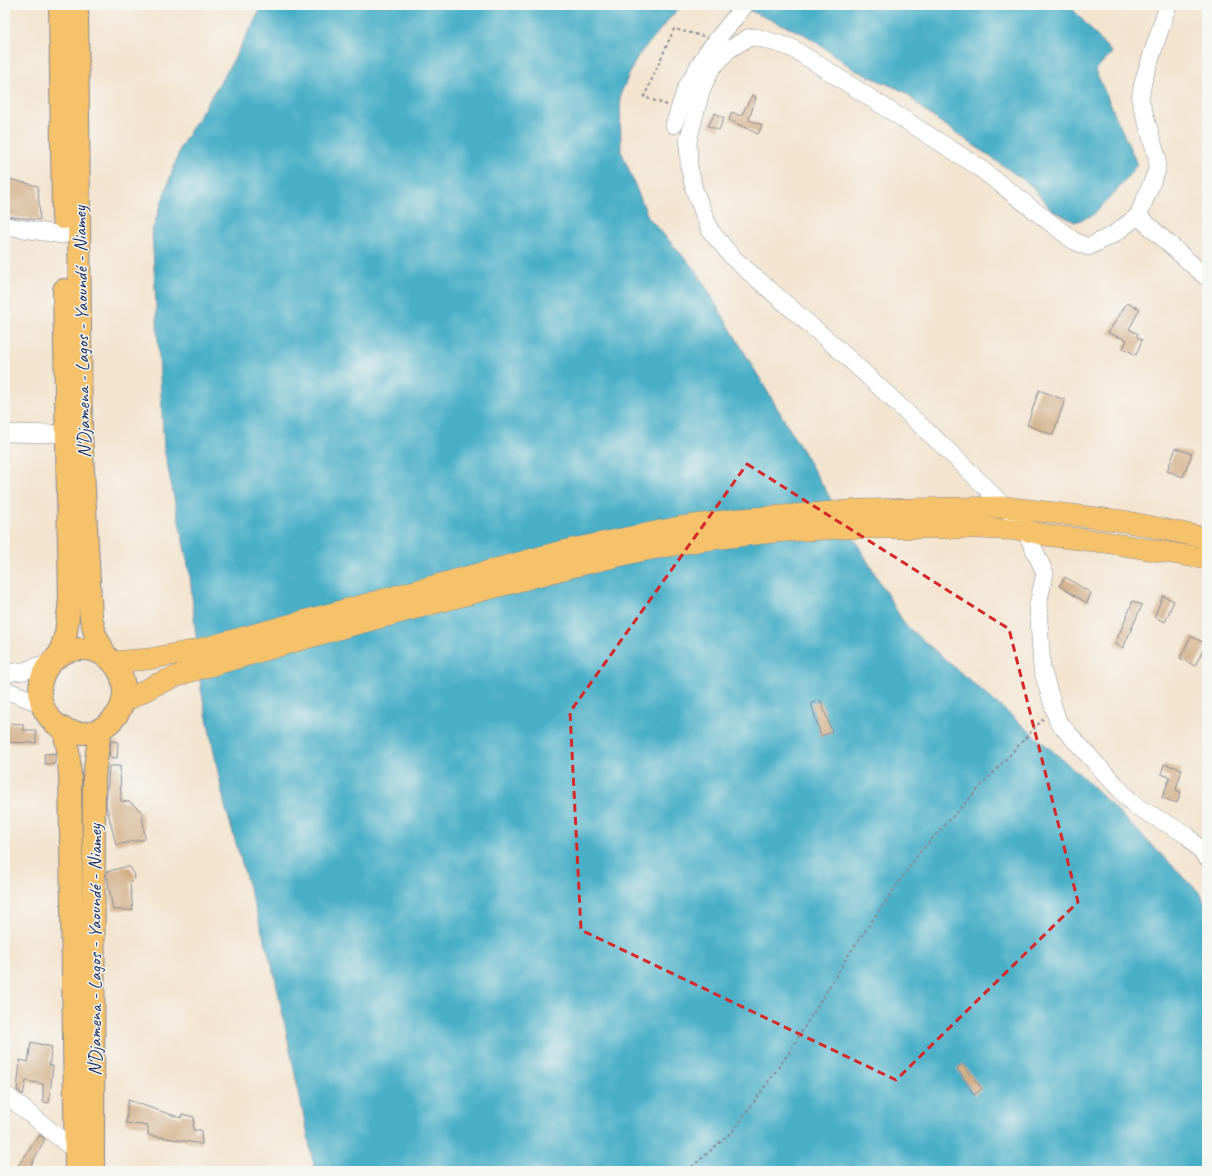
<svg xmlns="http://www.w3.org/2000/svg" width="1212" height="1176" font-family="Caveat,sans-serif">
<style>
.water{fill:#48afc7;stroke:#326f92}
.building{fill:#d2ae87}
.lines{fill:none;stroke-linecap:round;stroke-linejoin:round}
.minor-casing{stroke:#878a96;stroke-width:18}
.major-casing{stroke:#878a96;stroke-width:22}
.highway-casing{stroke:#878a96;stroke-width:24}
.path{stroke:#878a96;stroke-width:2;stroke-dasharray:3 3;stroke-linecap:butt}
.minor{stroke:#fff;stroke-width:17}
.major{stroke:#f5c16b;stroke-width:21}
.highway{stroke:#f5c16b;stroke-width:22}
.marked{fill:none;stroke:#d62828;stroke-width:3;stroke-dasharray:8 5;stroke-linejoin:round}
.labels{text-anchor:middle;stroke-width:3;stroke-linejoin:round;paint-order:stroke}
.street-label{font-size:19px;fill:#1b2f5e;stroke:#f6f6f2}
</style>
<rect width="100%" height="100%" fill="#f6f6f2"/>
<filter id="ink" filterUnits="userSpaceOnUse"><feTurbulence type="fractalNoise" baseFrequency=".025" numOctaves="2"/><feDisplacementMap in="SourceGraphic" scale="8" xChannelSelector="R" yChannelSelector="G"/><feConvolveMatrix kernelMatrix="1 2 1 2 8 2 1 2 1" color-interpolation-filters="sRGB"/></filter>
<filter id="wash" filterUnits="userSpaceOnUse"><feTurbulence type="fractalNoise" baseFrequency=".012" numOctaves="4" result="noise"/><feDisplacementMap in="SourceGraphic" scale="16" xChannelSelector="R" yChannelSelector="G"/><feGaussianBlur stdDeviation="0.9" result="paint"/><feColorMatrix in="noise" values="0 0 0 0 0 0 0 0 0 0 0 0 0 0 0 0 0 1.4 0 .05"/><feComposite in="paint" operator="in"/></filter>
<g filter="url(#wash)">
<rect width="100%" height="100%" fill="#f3e4cf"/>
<g class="water">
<path d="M263,5H681L637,57L620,95L621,151L648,217L697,272L905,625L1083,777L1200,893L1207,908V1171H315L274,972L225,806L201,689L190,575L164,449L152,231L181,146L230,66Z"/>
<path d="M726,5H1069L1112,53L1095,70L1137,164L1119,188L1093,215L1075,222L1052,210L1028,183L926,112L905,92L855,70L806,35L746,9Z"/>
</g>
<g id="blocks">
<g class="building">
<path d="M752,95L756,97L749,120L762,125L758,134L729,120L732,112L741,116Z"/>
<path d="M715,113L724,118L719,130L708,126Z"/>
<path d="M5,178L38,186L40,220L5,216Z"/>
<path d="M1127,303L1140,309L1129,329L1138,334L1137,337L1142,340L1136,355L1123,348L1127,340L1108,333Z"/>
<path d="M1039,390L1065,400L1053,435L1027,425Z"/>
<path d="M1176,448L1192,454L1183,477L1167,471Z"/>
<path d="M1065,577L1091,593L1087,603L1059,586Z"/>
<path d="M1163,596L1174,601L1165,622L1154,617Z"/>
<path d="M1133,601L1142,605L1123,648L1115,644Z"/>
<path d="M1191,636L1206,644L1195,666L1180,658Z"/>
<path d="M821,701L832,732L821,736L811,703Z"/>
<path d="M5,723L23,724V730H36V743L5,742Z"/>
<path d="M111,741L118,742L117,758L109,757Z"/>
<path d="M55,753V764H45L44,754Z"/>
<path d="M1164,764L1182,769L1176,790L1181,792L1177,803L1162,798L1170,777L1161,774Z"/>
<path d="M109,766H120L121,801L130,802L142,812L145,839L116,845L106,804Z"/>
<path d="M124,867H130L135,875L134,880L130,884L133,910H113L106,872Z"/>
<path d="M31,1042L52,1047L49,1065L53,1066L49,1103L43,1102V1084L26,1081L23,1095L17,1090L20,1060L28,1062Z"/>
<path d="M963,1064L982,1089L974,1095L957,1068Z"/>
<path d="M128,1100L181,1118L182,1114L194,1117L193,1130H201L202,1144L148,1135V1126L126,1123Z"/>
<path d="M40,1135L45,1139L28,1171H14Z"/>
</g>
</g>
</g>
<g filter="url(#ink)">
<use href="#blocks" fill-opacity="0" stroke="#878a96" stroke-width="1"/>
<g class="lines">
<defs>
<g id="minor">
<path d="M1168,5L1143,82L1140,99L1157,157V170L1138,216L1114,234L1088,247L1074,241L977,166L792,48L756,37L748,38L728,50L711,69L701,91L688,141L689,166L694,189L710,230L733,258L846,356L958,460L1005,507L1025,530L1045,573L1038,604L1042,669L1058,722L1134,805L1187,835L1207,858"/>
<path d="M674,125L686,88L707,52L745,5"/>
<path d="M1138,216L1207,278"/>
<path d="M5,226L63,235"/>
<path d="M5,433L65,434"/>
<path d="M5,673L24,671L49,662"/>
<path d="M5,690L42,704"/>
<path d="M5,1094L76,1151"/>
</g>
<g id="major">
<path d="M112,662L149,659L197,650L563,551L680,527L740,519L859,510L1005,507L1123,521L1207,538"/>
<path d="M122,703L155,685L185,673L349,626L567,568L635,552L704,540L773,532L842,528H977L1025,530L1045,535L1104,542L1207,559"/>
</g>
<g id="highway">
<path d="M60,5L63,218"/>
<path d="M77,5L81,434L91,617L95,634L106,656"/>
<circle cx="82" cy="691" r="42"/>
<path d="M60,653L66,633L70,599L64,290"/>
<path d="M64,730L68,750L70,775L76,1171"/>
<path d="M93,1171L94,777L100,729"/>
</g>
</defs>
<use href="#minor" class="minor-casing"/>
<use href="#major" class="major-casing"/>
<use href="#highway" class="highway-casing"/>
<g class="path">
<path d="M667,105L644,97L674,29L703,36"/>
<path d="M687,1171L734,1130L788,1054L851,951L920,852L1043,719"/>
</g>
<use href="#minor" class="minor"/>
<use href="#major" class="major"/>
<use href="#highway" class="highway"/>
</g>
</g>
<path class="marked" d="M747,464L1009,629L1078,902L896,1080L581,930L570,712Z"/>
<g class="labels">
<g class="street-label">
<text transform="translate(81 332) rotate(-91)" y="7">N'Djamena - Lagos - Yaoundé - Niamey</text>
<text transform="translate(94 950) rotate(-90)" y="7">N'Djamena - Lagos - Yaoundé - Niamey</text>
</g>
</g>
<rect width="1212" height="1176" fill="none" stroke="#f6f6f2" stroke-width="20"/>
</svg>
